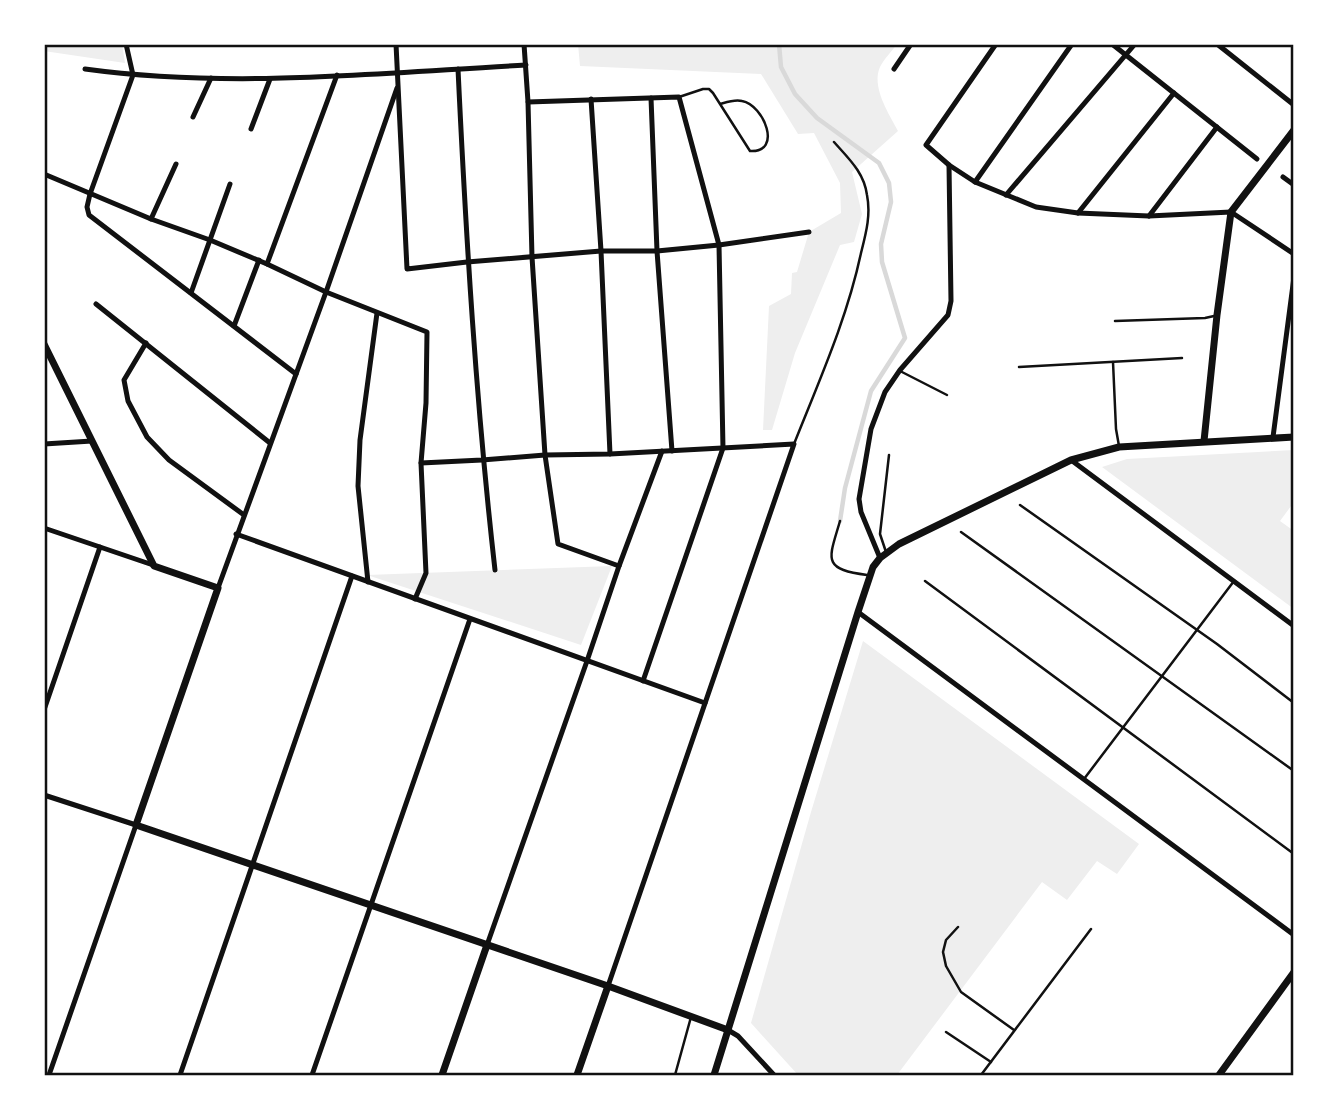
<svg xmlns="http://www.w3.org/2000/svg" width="1338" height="1119" font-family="'Archivo Narrow',sans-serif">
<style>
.green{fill:#eee}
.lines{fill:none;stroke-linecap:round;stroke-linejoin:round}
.stream{stroke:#d9d9d9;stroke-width:4.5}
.service{stroke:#111;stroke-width:2.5}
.minor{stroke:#111;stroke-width:5}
.tertiary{stroke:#111;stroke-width:7}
.neatline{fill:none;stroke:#111;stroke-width:2.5}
</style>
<rect width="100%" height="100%" fill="#fff"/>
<g class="green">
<path d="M44,44H122L125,63L44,51Z"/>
<path d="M578,44H897C892,51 884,59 880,67C871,87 889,114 898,131L852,172L862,214L854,242L840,245L795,353L772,430H763L769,306L791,294L792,273L797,272L809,232L841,213L840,183L814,133L798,134L761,74L580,66Z"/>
<path d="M1294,450V502L1280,521L1294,531V609L1102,467L1127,459Z"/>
<path d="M612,566L581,645L367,575Z"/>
<path d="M863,641L1139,844L1117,874L1097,861L1067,900L1042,882L897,1075H798L751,1023L811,812Z"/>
</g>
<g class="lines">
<path class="stream" d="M779,44L781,67L795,94L817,118L879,163L889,183L891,202L881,244L882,262L905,338L871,391L845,488L840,521"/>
<g class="service">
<path d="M679,97L703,89H709L713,93L750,151C783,153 764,105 742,101C735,99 727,102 720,104"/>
<path d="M1115,321L1205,318L1214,316"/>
<path d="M1113,362L1116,429L1119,446"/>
<path d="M1019,367L1182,358"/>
<path d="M900,371L947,395"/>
<path d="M794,444C819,381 847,319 861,253C866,233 871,215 867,195C864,172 848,158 834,142"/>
<path d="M1020,505L1217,644L1294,703"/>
<path d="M840,521C829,559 821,569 867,575"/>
<path d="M961,532L1294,771"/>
<path d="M886,552L880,534L889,455"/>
<path d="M925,581L1294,854"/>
<path d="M1084,779L1234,581"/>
<path d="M958,927L946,940L943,952L946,966L961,992L1014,1030"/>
<path d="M946,1032L991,1062"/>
<path d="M675,1075L691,1017"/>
<path d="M981,1075L1091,929"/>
</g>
<g class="minor">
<path d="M126,44L133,75L90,194L87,207L89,215L296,374"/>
<path d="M396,44L407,269L467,262L601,251H657L719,245L809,232"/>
<path d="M524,44L528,102L532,257L545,455L558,544L619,566"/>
<path d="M996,44L926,145L949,165L975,182L1036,207L1078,213L1149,216L1231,212L1294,254"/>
<path d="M1112,44L1257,159"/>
<path d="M1217,44L1294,105"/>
<path d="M85,69C231,89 380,73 526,65"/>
<path d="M458,69C466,237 476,403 495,570"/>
<path d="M894,69L911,44"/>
<path d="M651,98L657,251L672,451"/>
<path d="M591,99L601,251L610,454"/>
<path d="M528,102L679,97L719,245L723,448L643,681"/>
<path d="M193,117L211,78"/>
<path d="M251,129L270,79"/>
<path d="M44,174L151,219L210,240L267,264L326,292L427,332L426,403L421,463L426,573L415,599"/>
<path d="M1283,177L1294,185"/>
<path d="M975,182L1072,44"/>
<path d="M1006,195L1135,44"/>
<path d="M1078,213L1174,93"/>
<path d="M1149,216L1217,127"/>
<path d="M151,219L176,164"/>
<path d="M267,264L337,75"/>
<path d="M191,293L230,184"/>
<path d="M96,304L270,443"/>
<path d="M234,326L259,260"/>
<path d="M146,343L124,380L128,401L147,437L169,460L244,515"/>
<path d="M1273,437L1294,277"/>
<path d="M44,444L92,441"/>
<path d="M1071,460L1294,626"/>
<path d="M421,463L482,460L545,455L610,454L794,444L608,986"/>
<path d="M44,528L153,565"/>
<path d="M236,534L705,703"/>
<path d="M880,558L861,512L859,499L871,429L885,392L900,370L948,315L951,301L949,165"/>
<path d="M368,582L358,486L360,440L377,313"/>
<path d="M218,588L326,292L397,88"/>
<path d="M858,612L1294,935"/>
<path d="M44,710L100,547"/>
<path d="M44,795L136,825L49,1075"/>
<path d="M487,945L587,661L619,566L662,451"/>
<path d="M728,1030L738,1036L774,1075"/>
<path d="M180,1075L352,576"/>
<path d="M312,1075L470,619"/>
</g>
<g class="tertiary">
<path d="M44,344L154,566L218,588L136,825L608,986L728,1030"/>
<path d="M1204,441L1217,315L1231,212L1294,130"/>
<path d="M442,1075L487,945"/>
<path d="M577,1075L608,986"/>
<path d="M714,1075L858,612L873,567L880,558L899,544L1071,460L1119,447L1294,437"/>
<path d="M1219,1075L1294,972"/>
</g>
</g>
<rect width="1338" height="1119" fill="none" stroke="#ffffff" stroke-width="91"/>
<rect x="46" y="46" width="1246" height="1028" class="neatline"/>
</svg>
